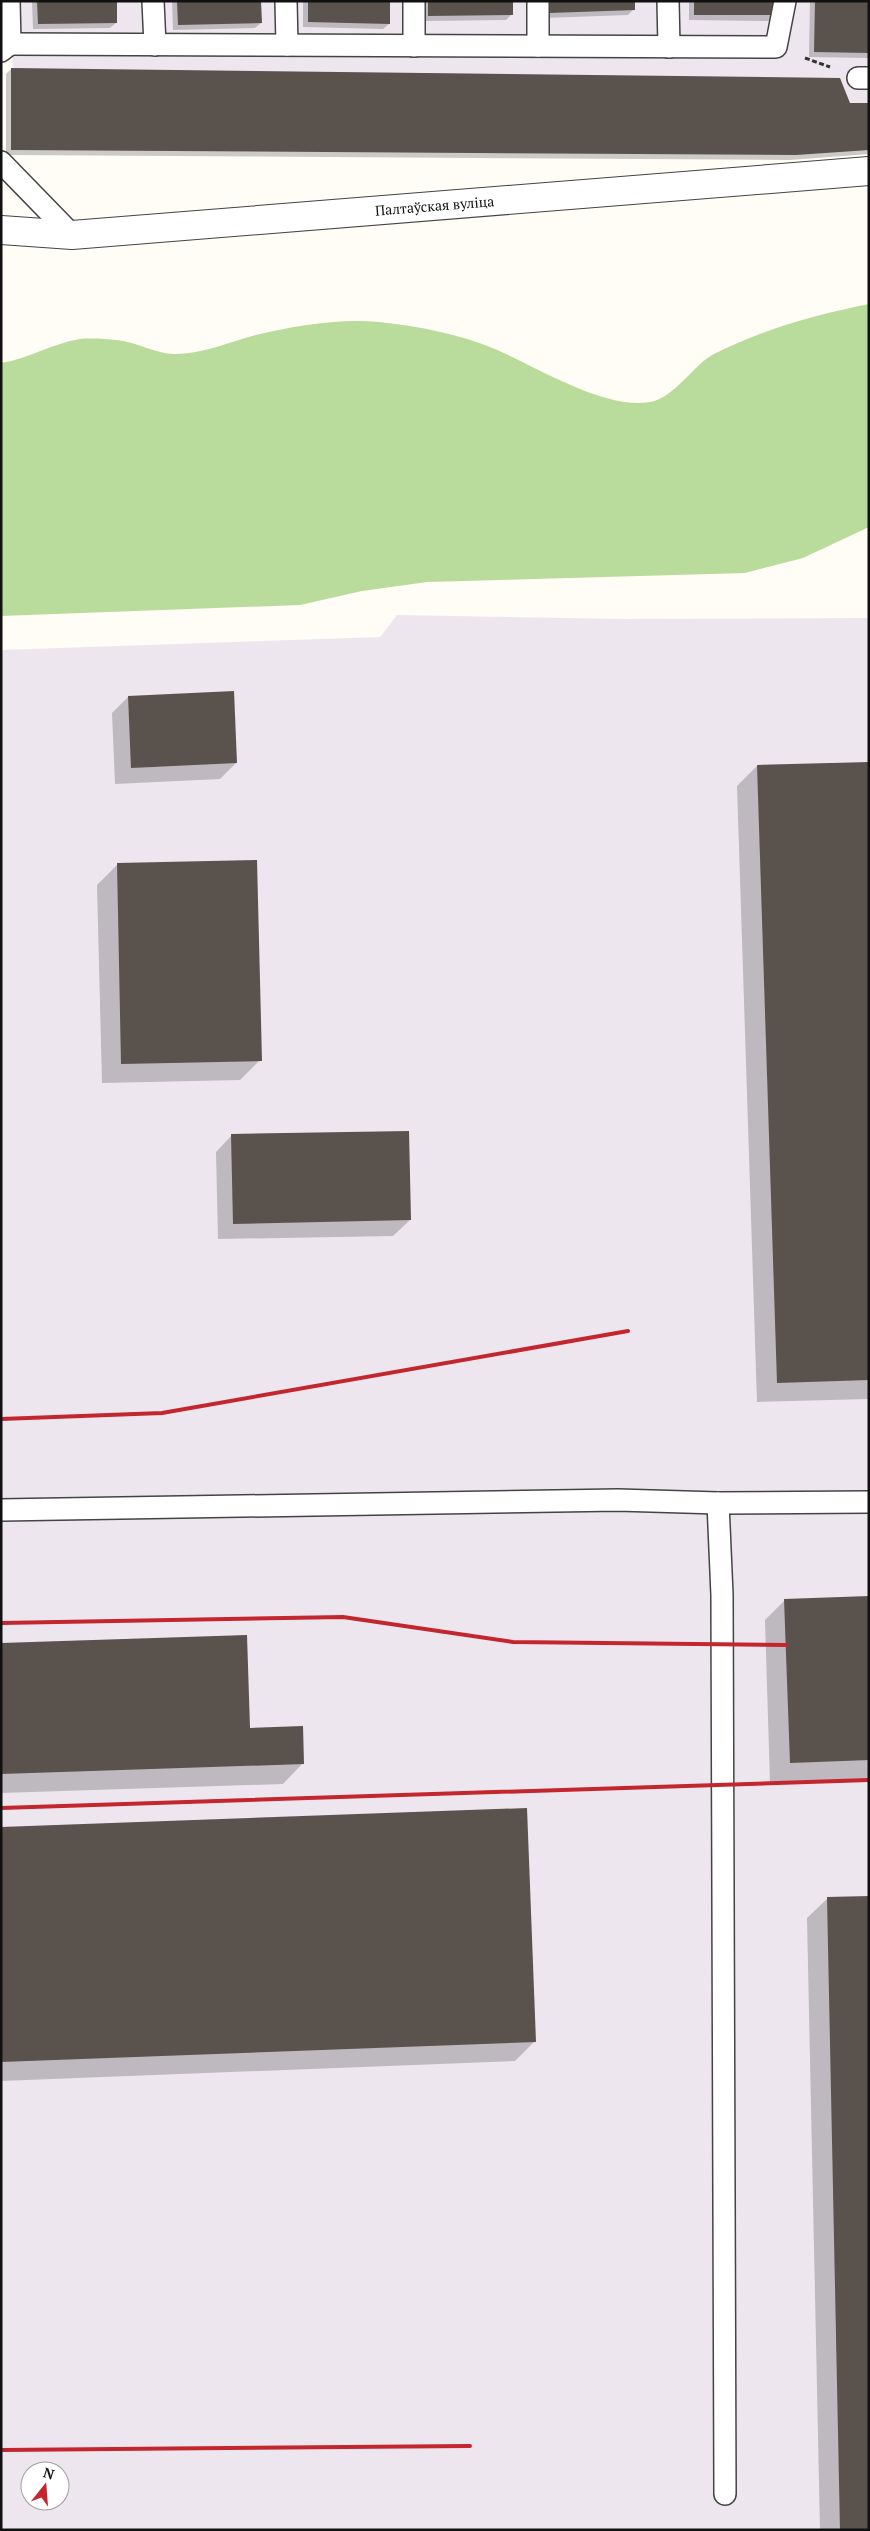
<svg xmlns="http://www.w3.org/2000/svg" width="870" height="2531" font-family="'PT Serif',serif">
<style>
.industrial{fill:#eee6ef;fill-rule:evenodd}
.forest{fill:#b9dc9c}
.shadow{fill:#0003}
.building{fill:#5a524d}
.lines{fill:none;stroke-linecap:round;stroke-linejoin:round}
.lane-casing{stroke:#444;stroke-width:24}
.street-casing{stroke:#444;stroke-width:30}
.path{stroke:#333;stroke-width:3;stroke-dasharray:5 2.5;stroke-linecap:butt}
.lane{stroke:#fff;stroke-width:21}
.street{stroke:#fff;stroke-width:28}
.rail{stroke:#c4262e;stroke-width:4}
.labels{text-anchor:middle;stroke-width:5;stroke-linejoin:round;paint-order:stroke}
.street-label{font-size:14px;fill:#111;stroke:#fff}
</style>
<rect width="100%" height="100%" fill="#fffdf5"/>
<g class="industrial">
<path d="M14,1H869V137L11,150Z"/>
<path d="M397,615L623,619L869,618V2530H1V650L380,637ZM30,2471H60V2501H30Z"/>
</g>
<path class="forest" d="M869,304V527L803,558L745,573L427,582L362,591L300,605L1,616V363C28,359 53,343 80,339C92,338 106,339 117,340C137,342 155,354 175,354C203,354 229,342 256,335C294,326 339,318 379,322C417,326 460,334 495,349C537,367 605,410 650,402C674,398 694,365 712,355C761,330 814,315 869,304Z"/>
<g class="shadow">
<path d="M32,1H115L116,23L110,28L33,29Z"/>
<path d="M172,1H260L261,23L255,28L173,30Z"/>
<path d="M303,1H389V24L383,29L303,27Z"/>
<path d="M422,1H512V14L506,20L423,21Z"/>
<path d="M544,1H634V9L628,15L544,18Z"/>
<path d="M689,1H775V15L770,21L689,20Z"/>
<path d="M810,1H869V58L809,57Z"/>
<path d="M11,69L869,104V154L790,160L6,155V74Z"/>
<path d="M128,697L236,763L220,779L115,784L112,713Z"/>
<path d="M869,763V1399L757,1402L737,786L757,766Z"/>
<path d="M117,865L260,1060L240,1080L102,1083L97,885Z"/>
<path d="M232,1135L410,1220L393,1236L218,1239L216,1152Z"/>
<path d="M869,1597V1779L770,1783L765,1620L785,1600Z"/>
<path d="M1,1644L249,1729L303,1763L283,1784L1,1793Z"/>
<path d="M1,1828L535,2041L515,2061L1,2081Z"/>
<path d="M828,1898L869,2530H820L807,1918Z"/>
</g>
<g class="building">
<path d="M37,1H117V23L38,24Z"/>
<path d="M177,1H261L262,23L178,25Z"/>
<path d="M308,1H390V24L308,22Z"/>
<path d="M428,1H513V15L428,16Z"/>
<path d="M549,1H635V10L549,13Z"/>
<rect x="694" y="1" width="82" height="14"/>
<path d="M815,1H869V53L814,52Z"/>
<path d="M11,68L840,78L850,103H869V150L796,155L11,150Z"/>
<path d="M234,691L237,763L131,768L128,696Z"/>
<path d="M869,762V1380L777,1383L757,765Z"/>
<path d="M257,860L262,1061L121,1064L117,863Z"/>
<path d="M409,1131L411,1220L233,1224L231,1134Z"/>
<path d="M869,1596V1760L790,1763L784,1599Z"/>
<path d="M247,1635L250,1728L303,1726L304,1764L1,1774V1643Z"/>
<path d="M527,1808L536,2042L1,2062V1827Z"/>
<path d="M869,1896V2530H840L827,1897Z"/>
</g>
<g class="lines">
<defs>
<g id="lane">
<path d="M153,1L155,45"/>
<path d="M286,1L287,45"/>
<path d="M414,1V46"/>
<path d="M538,1V46"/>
<path d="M668,1L669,47"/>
<path d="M10,44L776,47L785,1"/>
<path d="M1,51L10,44L9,1"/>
<path d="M858,78H869"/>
<path d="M1,162L72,235"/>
<path d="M718,1503L722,1595L725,2494"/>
<path d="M1,1510L618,1500L718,1503L869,1502"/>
</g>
<g id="street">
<path id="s1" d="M1,230L72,235L869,171"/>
</g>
</defs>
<use href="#lane" class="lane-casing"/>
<use href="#street" class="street-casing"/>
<path class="path" d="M805,58L830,67"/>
<use href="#lane" class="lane"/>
<use href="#street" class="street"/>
<g class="rail">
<path d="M1,1419L162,1413L628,1331"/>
<path d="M1,1623L343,1617L513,1642L786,1645"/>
<path d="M1,1808L869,1780"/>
<path d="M1,2450L470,2446"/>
</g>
</g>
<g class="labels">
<g class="street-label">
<text dy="5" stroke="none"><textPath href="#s1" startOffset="435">Палтаўская вуліца</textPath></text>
</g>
</g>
<rect width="870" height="2531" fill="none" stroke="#111111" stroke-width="5"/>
<g transform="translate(45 2486) rotate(17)"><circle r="24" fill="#ffffff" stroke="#a0a0a0"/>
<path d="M0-4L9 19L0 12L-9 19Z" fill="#c4262e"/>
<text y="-8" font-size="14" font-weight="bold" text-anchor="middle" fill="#111111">N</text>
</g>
</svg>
